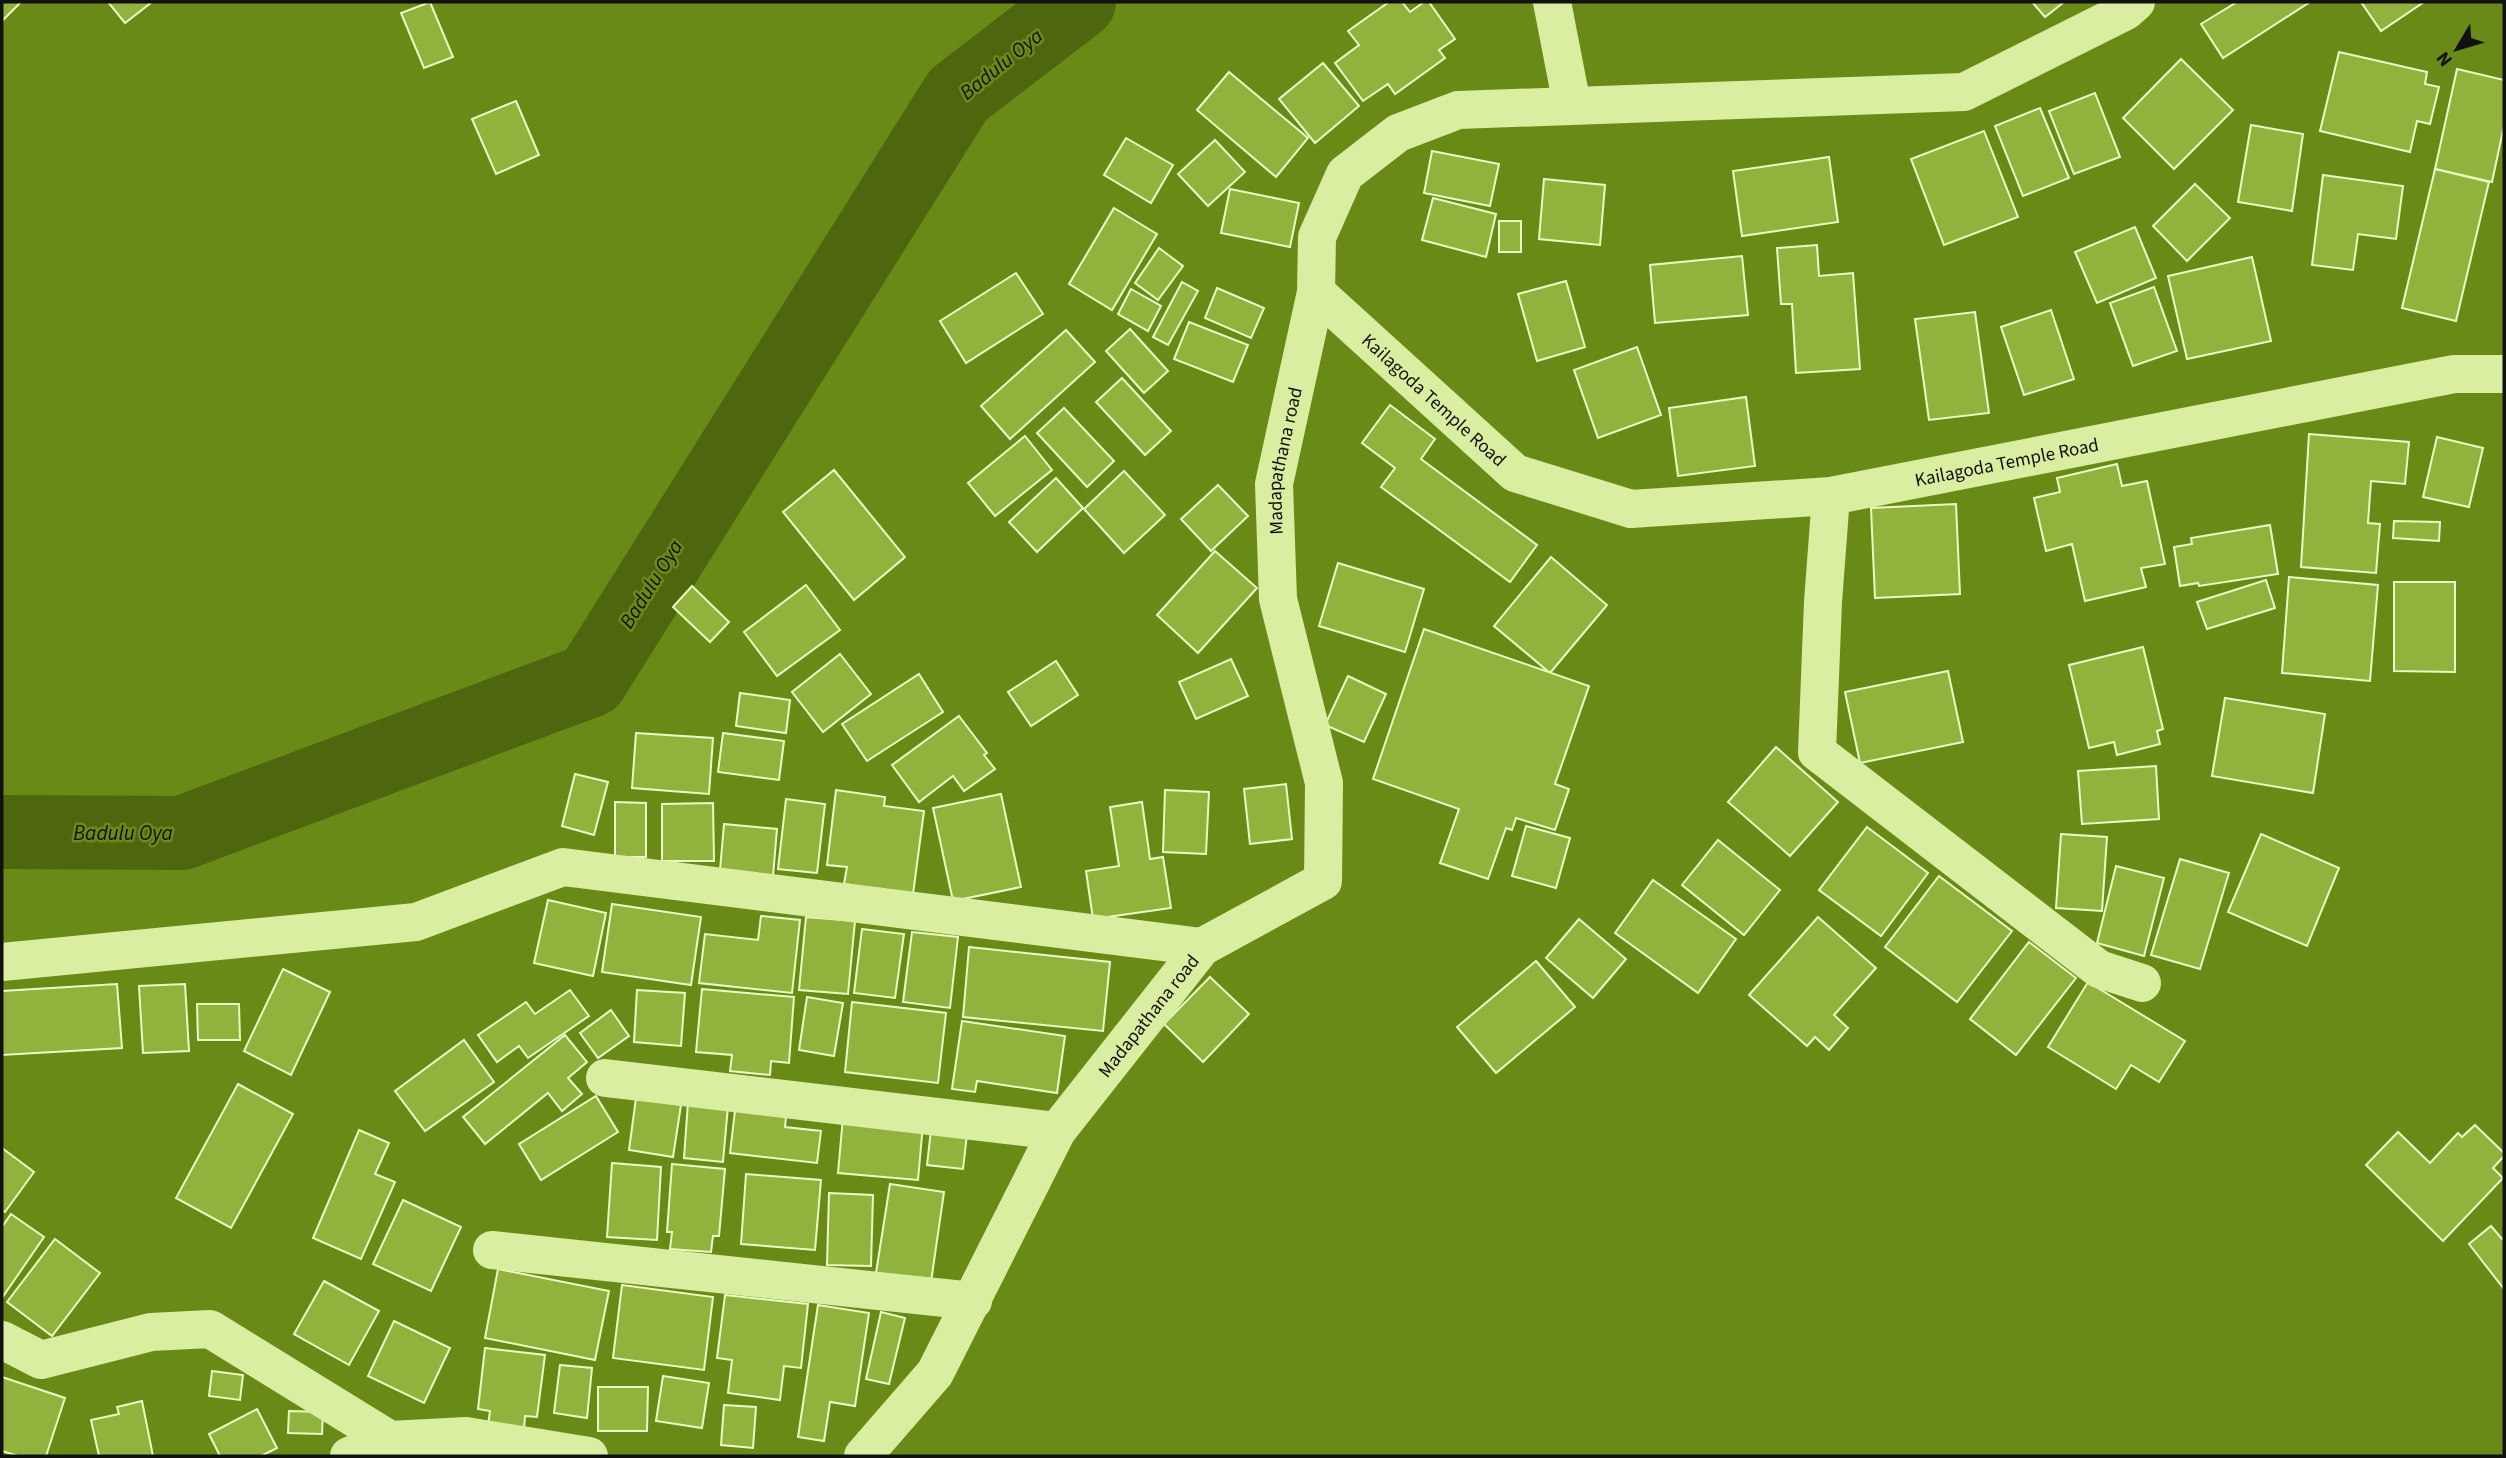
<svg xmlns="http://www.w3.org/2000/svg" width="2506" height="1458" font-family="'Source Sans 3',sans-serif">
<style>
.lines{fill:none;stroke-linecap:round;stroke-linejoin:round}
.river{stroke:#4e670f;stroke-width:74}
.building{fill:#91b23c;stroke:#ecfac6;stroke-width:2}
.minor{stroke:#d9eea0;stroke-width:38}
.tertiary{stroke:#d9eea0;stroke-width:38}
.labels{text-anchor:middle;stroke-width:5;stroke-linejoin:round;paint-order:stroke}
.street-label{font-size:19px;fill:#111;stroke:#6a8a17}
.water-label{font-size:21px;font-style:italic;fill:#111;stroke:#6a8a17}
</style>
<rect width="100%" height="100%" fill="#6a8a17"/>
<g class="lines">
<path class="river" d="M2,832L182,833L591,680L958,95L1079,2"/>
</g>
<g class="building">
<path d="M2,2H21L2,21Z"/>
<path d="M108,2H152L125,23Z"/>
<path d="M430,2L453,57L424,68L401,13Z"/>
<path d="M1389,2H1402L1410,12L1424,2H1429L1455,39L1439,50L1445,58L1395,94L1388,84L1363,101L1335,63L1359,45L1348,31Z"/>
<path d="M2032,2H2064L2045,17Z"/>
<path d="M2237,2H2310L2223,58L2201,24Z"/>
<path d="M2361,2H2424L2381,31Z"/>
<path d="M2339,52L2427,72L2425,84L2439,87L2430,124L2417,121L2410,152L2320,131Z"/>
<path d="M2181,59L2233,110L2174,169L2123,118Z"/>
<path d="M1323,63L1359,106L1315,143L1279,99Z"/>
<path d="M2457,69L2504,80V126L2492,182L2435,169Z"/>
<path d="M1229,72L1308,138L1276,177L1197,110Z"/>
<path d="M2095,93L2120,157L2074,174L2049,111Z"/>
<path d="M516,101L539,155L496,174L472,119Z"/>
<path d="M2040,108L2069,178L2023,196L1995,126Z"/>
<path d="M2251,125L2303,134L2292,211L2238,202Z"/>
<path d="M1984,131L2018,217L1944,245L1911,159Z"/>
<path d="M1126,138L1173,165L1151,203L1104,175Z"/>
<path d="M1215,140L1245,172L1208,206L1178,174Z"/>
<path d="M1432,151L1499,164L1490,206L1424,193Z"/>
<path d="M1829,157L1838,222L1742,236L1733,171Z"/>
<path d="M2435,169L2489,182L2456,321L2402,308Z"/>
<path d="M2323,175L2403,186L2396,239L2358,234L2353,270L2312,265Z"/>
<path d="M1544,179L1605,185L1600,245L1539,239Z"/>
<path d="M2195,184L2230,218L2187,261L2153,226Z"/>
<path d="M1230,189L1299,203L1290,247L1221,233Z"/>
<path d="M1433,198L1496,214L1486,257L1422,240Z"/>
<path d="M1114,208L1157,234L1112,310L1069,284Z"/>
<rect x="1499" y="221" width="22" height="31"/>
<path d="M2135,227L2156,278L2097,303L2075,252Z"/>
<path d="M1817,245L1819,276L1853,273L1860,369L1796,373L1792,304H1781L1777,248Z"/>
<path d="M1159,248L1183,266L1158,300L1135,283Z"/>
<path d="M1742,256L1748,315L1655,323L1650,265Z"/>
<path d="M2252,257L2271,341L2187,359L2168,276Z"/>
<path d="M1016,273L1043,314L966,363L940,321Z"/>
<path d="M1566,281L1585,347L1537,361L1518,294Z"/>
<path d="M1182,282L1198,291L1168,345L1153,337Z"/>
<path d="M2154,287L2177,351L2133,366L2110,303Z"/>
<path d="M1217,288L1264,308L1251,338L1205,318Z"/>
<path d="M1131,289L1161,306L1148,331L1118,314Z"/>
<path d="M2051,310L2074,379L2024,395L2001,327Z"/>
<path d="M1975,312L1989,413L1929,420L1915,319Z"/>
<path d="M1189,322L1248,345L1233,382L1174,359Z"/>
<path d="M1130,329L1168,371L1144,393L1106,351Z"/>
<path d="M1066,330L1095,362L1010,439L981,406Z"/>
<path d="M1637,347L1661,415L1598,438L1574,370Z"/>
<path d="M1122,378L1171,431L1145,455L1096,402Z"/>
<path d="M1746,397L1755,466L1678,476L1669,408Z"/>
<path d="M1390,405L1435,439L1421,459L1537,545L1510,582L1381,487L1395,468L1362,443Z"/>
<path d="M1064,408L1114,461L1087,487L1037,433Z"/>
<path d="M2309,434L2409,442L2405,484L2371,481L2368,523L2380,524L2376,573L2301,567Z"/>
<path d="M1025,436L1052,470L995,516L968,483Z"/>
<path d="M2437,437L2483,448L2469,507L2423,497Z"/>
<path d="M2117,464L2122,486L2147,481L2165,564L2141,568L2146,587L2085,601L2072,544L2046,551L2034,498L2060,492L2057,478Z"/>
<path d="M834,470L905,557L854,600L783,512Z"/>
<path d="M1124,471L1165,515L1124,553L1084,509Z"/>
<path d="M1056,478L1083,508L1037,552L1009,522Z"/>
<path d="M1218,485L1248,516L1211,551L1181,519Z"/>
<path d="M1956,504L1960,594L1875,598L1871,508Z"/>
<path d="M2394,521L2440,522L2439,541L2393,538Z"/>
<path d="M2270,525L2278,574L2199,586L2198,583L2180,586L2174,547L2192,544L2191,538Z"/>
<path d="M1215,551L1257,588L1198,653L1157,615Z"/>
<path d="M1551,557L1607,605L1550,673L1494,626Z"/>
<path d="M1338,563L1424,589L1405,652L1319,626Z"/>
<path d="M2289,577L2378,585L2370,681L2282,673Z"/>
<path d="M2266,580L2275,608L2207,629L2197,602Z"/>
<path d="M2394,582H2455V672L2394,671Z"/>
<path d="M806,585L840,630L777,676L744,632Z"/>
<path d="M692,586L729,622L710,642L673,607Z"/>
<path d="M1424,629L1589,686L1555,784L1569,789L1555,830L1516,818L1512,830L1506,828L1488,879L1440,863L1459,809L1373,779Z"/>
<path d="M2143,647L2163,729L2157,731L2160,744L2117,755L2114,742L2089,748L2069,665Z"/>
<path d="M840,654L871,694L823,732L792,692Z"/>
<path d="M1231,659L1248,696L1196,719L1179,682Z"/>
<path d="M1056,661L1078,695L1031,726L1008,692Z"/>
<path d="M1948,671L1963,742L1860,763L1845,692Z"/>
<path d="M919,674L943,712L867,761L842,724Z"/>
<path d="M1348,676L1386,694L1364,742L1325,725Z"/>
<path d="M740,693L790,700L786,733L736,726Z"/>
<path d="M2225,698L2325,714L2313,793L2212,776Z"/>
<path d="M959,716L987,753L984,755L995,769L964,791L953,776L919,802L892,765Z"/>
<path d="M636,733L713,738L709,794L632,788Z"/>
<path d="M723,733L784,741L779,780L718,772Z"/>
<path d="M1776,747L1838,802L1790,856L1728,802Z"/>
<path d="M2156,766L2159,819L2082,824L2078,771Z"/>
<path d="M575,774L608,782L594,835L562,826Z"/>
<path d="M1286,784L1292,839L1250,844L1244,789Z"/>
<path d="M836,790L885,797L884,806L924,811L913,894L844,884L847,867L827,865Z"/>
<path d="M1165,790L1209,792L1206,854L1163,852Z"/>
<path d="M1001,794L1021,887L953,901L933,808Z"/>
<path d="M786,799L825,804L817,873L778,869Z"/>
<path d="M615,802L646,803V857H615Z"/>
<path d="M1142,802L1150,859L1163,857L1171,908L1093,919L1086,871L1119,866L1110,807Z"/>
<path d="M713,803L714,861H662V804Z"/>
<path d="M724,824L777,829L773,876L720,870Z"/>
<path d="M1526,826L1570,838L1556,888L1512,876Z"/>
<path d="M1867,827L1928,873L1881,936L1819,890Z"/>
<path d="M2061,834L2107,837L2102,911L2056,908Z"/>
<path d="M2261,834L2339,868L2307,946L2228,912Z"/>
<path d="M1718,840L1780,890L1744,935L1682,885Z"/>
<path d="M2180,859L2229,873L2200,969L2151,955Z"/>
<path d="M2116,866L2164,878L2144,956L2097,943Z"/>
<path d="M1939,876L2012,931L1957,1002L1885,947Z"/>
<path d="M1653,880L1736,939L1698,993L1615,933Z"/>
<path d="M548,900L606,913L593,976L534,963Z"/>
<path d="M612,904L701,917L691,985L602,972Z"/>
<path d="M761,916L800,920L792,993L699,983L705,934L758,940Z"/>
<path d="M806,917L855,921L848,994L799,990Z"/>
<path d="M1818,917L1876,968L1834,1015L1848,1028L1829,1050L1815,1037L1807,1046L1749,995Z"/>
<path d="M1579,919L1626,959L1593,998L1546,958Z"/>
<path d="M862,929L904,934L895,998L854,993Z"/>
<path d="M912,932L958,937L950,1008L903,1002Z"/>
<path d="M2029,942L2076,978L2016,1055L1970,1019Z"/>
<path d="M969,947L1110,962L1103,1031L963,1017Z"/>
<path d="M1536,961L1575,1007L1496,1073L1457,1027Z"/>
<path d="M283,969L330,992L291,1075L244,1051Z"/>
<path d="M1210,977L1249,1014L1203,1062L1164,1024Z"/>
<path d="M2088,982L2185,1041L2159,1082L2131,1065L2116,1089L2048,1047Z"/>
<path d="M117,984L122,1048L2,1055V991Z"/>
<path d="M185,984L189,1051L143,1053L139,986Z"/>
<path d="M702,989L794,997L789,1063L771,1061L770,1075L730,1071L732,1055L696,1052Z"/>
<path d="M570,990L589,1016L528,1058L519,1046L497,1062L478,1035L526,1002L535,1014Z"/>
<path d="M637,990L685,993L681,1046L634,1042Z"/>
<path d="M807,997L843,1003L834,1056L799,1050Z"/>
<path d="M852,1002L946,1013L938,1083L845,1072Z"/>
<path d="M197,1004H239L240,1040H198Z"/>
<path d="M611,1010L629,1036L598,1058L580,1033Z"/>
<path d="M962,1021L1065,1036L1057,1093L977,1081L975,1092L952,1089Z"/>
<path d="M565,1035L587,1062L568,1078L582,1094L562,1111L548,1093L485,1144L463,1117Z"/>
<path d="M464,1040L494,1082L425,1131L395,1091Z"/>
<path d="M238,1084L293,1114L231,1228L176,1198Z"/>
<path d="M596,1096L618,1132L541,1180L519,1144Z"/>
<path d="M636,1098L681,1105L673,1157L629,1150Z"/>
<path d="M688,1102L728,1106L723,1162L684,1158Z"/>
<path d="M736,1102L787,1108L785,1127L821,1131L817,1163L730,1153Z"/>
<path d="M843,1117L923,1124L918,1180L838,1173Z"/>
<path d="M2475,1125L2504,1153V1156L2493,1168L2503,1178L2443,1241L2366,1165L2398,1132L2430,1163L2458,1133L2462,1137Z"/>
<path d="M359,1130L389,1143L375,1174L395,1182L361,1259L313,1238Z"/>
<path d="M931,1130L967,1134L963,1169L927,1165Z"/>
<path d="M2,1148L34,1172L5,1212L2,1210Z"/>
<path d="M612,1163L661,1167L657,1240L607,1237Z"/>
<path d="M672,1164L725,1169L719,1236H713L711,1252L670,1249L672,1232H667Z"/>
<path d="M746,1174L821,1180L815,1250L741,1244Z"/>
<path d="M890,1184L944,1192L931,1282L876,1273Z"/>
<path d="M829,1193L873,1195L871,1266L827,1265Z"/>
<path d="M403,1200L461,1227L431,1291L373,1264Z"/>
<path d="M11,1214L44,1237L2,1298V1227Z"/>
<path d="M2491,1226L2502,1239L2504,1237V1289L2469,1244Z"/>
<path d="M55,1239L100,1273L52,1336L7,1302Z"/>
<path d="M498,1269L609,1291L595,1360L485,1338Z"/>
<path d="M324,1281L379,1311L349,1365L294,1334Z"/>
<path d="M622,1285L713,1297L704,1370L613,1358Z"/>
<path d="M725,1295L808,1304L801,1368L784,1366L780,1400L728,1393L732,1360L717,1358Z"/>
<path d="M818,1305L869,1313L855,1406L830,1402L824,1441L798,1437Z"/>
<path d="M881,1312L905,1318L889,1384L866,1379Z"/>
<path d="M394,1321L450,1348L424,1403L368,1376Z"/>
<path d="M485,1348L545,1355L537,1417L525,1416L524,1430L488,1426L490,1411L478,1409Z"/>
<path d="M560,1365L592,1368L587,1418L554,1413Z"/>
<path d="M212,1371L243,1375L240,1400L209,1396Z"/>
<path d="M663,1376L709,1383L702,1428L656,1421Z"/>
<path d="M2,1377L65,1398L46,1456H18L2,1451Z"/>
<path d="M598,1387H648L647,1431H598Z"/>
<path d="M142,1401L153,1456H99L91,1420L119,1414L117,1407Z"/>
<path d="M724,1405L756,1407L753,1448L721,1445Z"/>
<path d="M257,1409L277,1448L261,1456H220L209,1434Z"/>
<path d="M289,1411L323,1412L322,1434L288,1433Z"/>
</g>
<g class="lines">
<g class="minor">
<path d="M1831,496L1823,602L1817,752L2099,969L2142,983"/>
<path d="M2,962L416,922L563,867L1202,947"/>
<path d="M605,1078L1057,1131"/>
<path d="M492,1250L973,1301"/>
<path d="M2,1340L41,1360L151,1332L210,1329L390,1440"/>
<path d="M349,1456L390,1440L466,1436L589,1456"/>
<path id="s1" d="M863,1456L935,1373L1057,1131L1202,947L1323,881L1324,783L1278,599L1274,484L1316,292"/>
</g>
<g class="tertiary">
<path d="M1552,2L1572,105"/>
<path id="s2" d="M2136,2L2126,11L1964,92L1458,110L1398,133L1345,174L1317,237L1316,292L1515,473L1631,509L1831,496L2454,374H2504"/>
</g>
</g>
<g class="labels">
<g class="street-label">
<text dy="7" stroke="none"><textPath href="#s2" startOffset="1116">Kailagoda Temple Road</textPath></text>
<text dy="7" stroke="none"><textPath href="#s1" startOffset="1180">Madapathana road</textPath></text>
<text dy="7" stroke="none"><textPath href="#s2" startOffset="1726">Kailagoda Temple Road</textPath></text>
<text dy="7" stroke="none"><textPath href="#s1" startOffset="528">Madapathana road</textPath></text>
</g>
<g class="water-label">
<text transform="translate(1001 64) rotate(-39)" y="7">Badulu Oya</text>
<text transform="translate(651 584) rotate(-58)" y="7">Badulu Oya</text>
<text x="123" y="840">Badulu Oya</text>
</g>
</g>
<rect width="2506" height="1458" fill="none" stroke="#111111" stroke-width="7"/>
<g transform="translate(2457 49) rotate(232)" stroke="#6a8a17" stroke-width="5" paint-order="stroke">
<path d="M0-5L12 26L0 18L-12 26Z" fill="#111111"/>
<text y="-10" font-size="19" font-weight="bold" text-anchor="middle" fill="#111111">N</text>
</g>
</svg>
